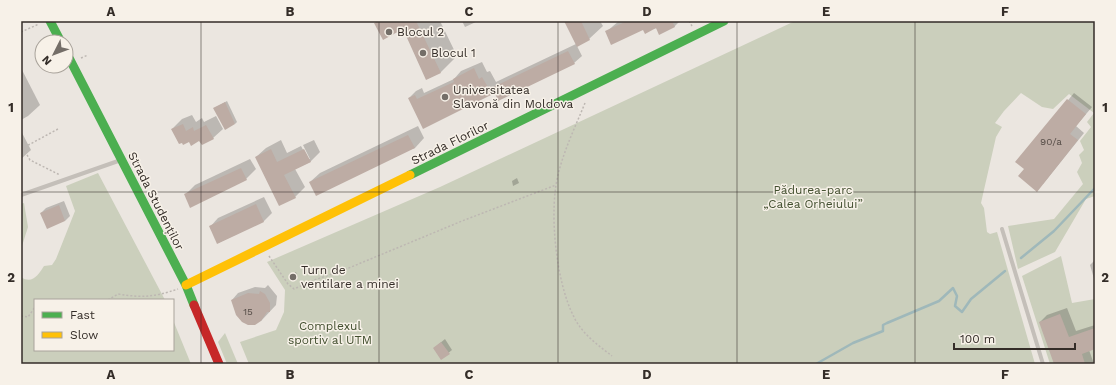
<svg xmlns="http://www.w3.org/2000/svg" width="1116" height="385" font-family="'Work Sans',sans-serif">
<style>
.green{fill:#cbcfbc}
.shadow{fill:#0003}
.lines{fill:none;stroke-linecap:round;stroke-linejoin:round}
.stream{stroke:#9fb8ba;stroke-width:2.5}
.building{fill:#bdaca4}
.path{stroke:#bdb7b2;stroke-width:1.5;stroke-dasharray:2 2;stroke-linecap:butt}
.lane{stroke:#c4bfb9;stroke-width:4}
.fast{stroke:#4caf50;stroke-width:9}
.slow{stroke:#ffc107;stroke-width:9}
.jam{stroke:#c62828;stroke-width:9}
.grid{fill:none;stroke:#342d28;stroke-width:1;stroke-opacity:0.55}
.poi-dot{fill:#746e68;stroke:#f7f1e8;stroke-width:1.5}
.labels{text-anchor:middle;stroke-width:3;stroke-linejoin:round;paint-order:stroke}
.number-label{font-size:10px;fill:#564d47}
.poi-label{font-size:12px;fill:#342d28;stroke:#f7f1e8;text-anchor:start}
.street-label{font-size:12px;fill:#342d28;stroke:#f7f1e8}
.park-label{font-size:12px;fill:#424f2f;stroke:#f7f1e8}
.neatline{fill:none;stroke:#342d28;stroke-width:1.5}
.grid-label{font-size:13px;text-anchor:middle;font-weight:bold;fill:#342d28}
</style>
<rect width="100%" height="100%" fill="#ebe6e0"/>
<g class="green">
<path d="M795,21H1095V196L1086,199L1055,252L1018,269L1008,226L1054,219L1083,184L1077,172L1082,163L1079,155L1084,150L1080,141L1091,127L1087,122L1094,113L1069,94L1053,109L1042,107L1021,93L1004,111L995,123L1002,127L996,137L981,203L984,208L987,232L990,234L997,232L1035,364H249L240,342L276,330L284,312L285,290L267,262L440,187Z"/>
<path d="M98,173L165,300H35V350H173V320L191,364H21V277C32,285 39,274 44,266L52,265L56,259L75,211L66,186Z"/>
<path d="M24,203L28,227L21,249V204Z"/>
<path d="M1061,256L1072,303L1095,299V364H1050L1022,276Z"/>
<path d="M225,333L238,364H227L218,342Z"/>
</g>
<g class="shadow">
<path d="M378,21H440L457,56L441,72L427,79L404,28L376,23Z"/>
<path d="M462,21H478L465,27Z"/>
<path d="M565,21H600L603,26L589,39L577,46L582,56L574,63L495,92L423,127L409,98L416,91L422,88L424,93L454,79L461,71L482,62L487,72L490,71L496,82L576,44Z"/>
<path d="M619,21H680L674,27L606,32Z"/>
<path d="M21,68L40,105L28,116L21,120Z"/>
<path d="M1074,93L1092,107L1076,126L1084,133L1043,184L1017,162Z"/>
<path d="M227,101L237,122L235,124L217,107Z"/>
<path d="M192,115L196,122L202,118L204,122L216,116L223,129L213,138L190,141L172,129L182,119Z"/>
<path d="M418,126L424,138L415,148L310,182L320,173Z"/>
<path d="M21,131L31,150L21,159Z"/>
<path d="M281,140L287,153L301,146L308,159H310L303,145L314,140L320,152L310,162L295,169L305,187L295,197L256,157L266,148Z"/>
<path d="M250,159L256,169L246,179L185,195L195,185Z"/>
<path d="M517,178L519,183L513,186L512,181Z"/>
<path d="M264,197L272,213L264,221L218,243L210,227L218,218Z"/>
<path d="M64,201L70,216L65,221L41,213L46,208Z"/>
<path d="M1095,260V282L1090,265Z"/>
<path d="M296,272L298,277L292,280L290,275Z"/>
<path d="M268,285L277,296L276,305L261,321L232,300L238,293L255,287L265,288Z"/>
<path d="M1067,308L1076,331L1095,325V348L1089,350L1094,364H1055L1040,322L1047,315Z"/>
<path d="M445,339L452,350L441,359L434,348Z"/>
</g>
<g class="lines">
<g class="stream">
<path d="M1021,258L1054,231L1095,188"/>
<path d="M816,364L853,343L883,331V325L887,323L939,301L953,288L957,296L955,306L962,312L971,299L1005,271"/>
</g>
</g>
<g class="building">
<path d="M379,21H416L441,73L426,80L403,29L383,40L374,23Z"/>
<path d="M564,21H581L590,40L577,47Z"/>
<path d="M627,21H672L675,27L659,35L656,28L645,34L643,30L611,45L605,31Z"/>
<path d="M568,51L575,64L498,101L495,93L423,129L408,98L415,95L417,99L454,82L453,79L474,68L479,79L482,77L489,89Z"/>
<path d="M1067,99L1086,114L1070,134L1078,140L1037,192L1018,176L1024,169L1015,162Z"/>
<path d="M225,102L235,124L225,130L213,108Z"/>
<path d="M183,124L186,131L193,127L194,131L206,125L214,139L202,145L199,141L191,146L189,142L183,145L182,143L179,144L171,129Z"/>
<path d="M408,135L415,148L316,196L309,182Z"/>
<path d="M271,149L277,162L304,149L311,162L284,175L296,198L279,206L255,157Z"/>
<path d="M241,168L247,180L190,208L184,194Z"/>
<path d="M256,204L264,222L217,244L209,226Z"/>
<path d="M59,205L65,221L47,229L40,213Z"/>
<path d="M260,291L265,294L270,303V312H267L261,321L255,325H248L242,322L236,315L231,300L248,293L259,294Z"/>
<path d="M1060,314L1069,337L1095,328V349L1082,354L1085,364H1054L1039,322Z"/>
<path d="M441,342L450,354L441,360L433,348Z"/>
</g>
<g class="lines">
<g class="path">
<path d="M689,21L692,26"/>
<path d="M21,32L39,24"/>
<path d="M81,58L88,55"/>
<path d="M585,103C576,125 565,148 559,171C548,209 556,283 574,317C582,334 598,345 612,356"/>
<path d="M23,148L30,160L60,175"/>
<path d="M21,149L58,129"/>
<path d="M269,256L288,284L294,289L314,280L344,270L462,221L556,185"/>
<path d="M108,300L118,294C143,298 154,297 178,289"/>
<path d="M21,316L28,317L35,307"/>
</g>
<g class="lane">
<path d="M21,195L121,160"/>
<path d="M1002,229L1043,364"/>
</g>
<g class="fast">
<path d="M50,21L61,42"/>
<path d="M66,52L186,285L194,305"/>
<path d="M410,175L724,21"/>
</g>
<path class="slow" d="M186,285L410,175"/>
<path class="jam" d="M194,305L219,364"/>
</g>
<path class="grid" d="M201,21V364M379,21V364M558,21V364M737,21V364M915,21V364M21,192H1095"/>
<g class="poi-dot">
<circle cx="389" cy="32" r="4"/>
<circle cx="423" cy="53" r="4"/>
<circle cx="445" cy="97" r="4"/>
<circle cx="293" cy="277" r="4"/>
</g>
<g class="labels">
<g class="number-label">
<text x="1051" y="145">90/a</text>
<text x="248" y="315">15</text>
</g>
<g class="poi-label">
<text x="397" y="36">Blocul 2</text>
<text x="431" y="57">Blocul 1</text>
<text x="453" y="94">Universitatea<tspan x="453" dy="14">Slavonă din Moldova</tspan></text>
<text x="301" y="274">Turn de<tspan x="301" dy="14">ventilare a minei</tspan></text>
</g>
<g class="street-label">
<text transform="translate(450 143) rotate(-26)" y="4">Strada Florilor</text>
<text transform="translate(156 201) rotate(63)" y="4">Strada Studenților</text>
</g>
<g class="park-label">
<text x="813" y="194">Pădurea-parc<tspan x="813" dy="14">„Calea Orheiului”</tspan></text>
<text x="330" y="330">Complexul<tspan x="330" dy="14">sportiv al UTM</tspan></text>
</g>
</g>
<rect width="1116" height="385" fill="none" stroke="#f7f1e8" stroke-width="44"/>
<rect x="34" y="299" width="140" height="52" fill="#f7f1e8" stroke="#a9a39b"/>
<rect x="42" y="312" width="20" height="6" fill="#4caf50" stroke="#a9a39b"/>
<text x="70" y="319" font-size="12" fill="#342d28">Fast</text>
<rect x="42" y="332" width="20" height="6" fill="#ffc107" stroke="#a9a39b"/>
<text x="70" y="339" font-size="12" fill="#342d28">Slow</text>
<g transform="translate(54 54) rotate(228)"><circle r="19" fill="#f7f1e8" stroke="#a9a39b"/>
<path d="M0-3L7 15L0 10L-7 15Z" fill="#746e68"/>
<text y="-6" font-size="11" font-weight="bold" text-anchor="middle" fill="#342d28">N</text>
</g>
<path d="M954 343v6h121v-6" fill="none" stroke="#342d28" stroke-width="2"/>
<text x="960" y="343" font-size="12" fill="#342d28" stroke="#f7f1e8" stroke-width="3" paint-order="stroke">100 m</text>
<rect x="22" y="22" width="1072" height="341" class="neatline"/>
<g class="grid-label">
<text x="111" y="16">A</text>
<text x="290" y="16">B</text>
<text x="469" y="16">C</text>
<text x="647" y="16">D</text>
<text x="826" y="16">E</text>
<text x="1005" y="16">F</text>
<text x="11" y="112">1</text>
<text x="1105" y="112">1</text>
<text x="11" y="282">2</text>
<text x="1105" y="282">2</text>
<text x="111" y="379">A</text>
<text x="290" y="379">B</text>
<text x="469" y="379">C</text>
<text x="647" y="379">D</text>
<text x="826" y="379">E</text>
<text x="1005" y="379">F</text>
</g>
</svg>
